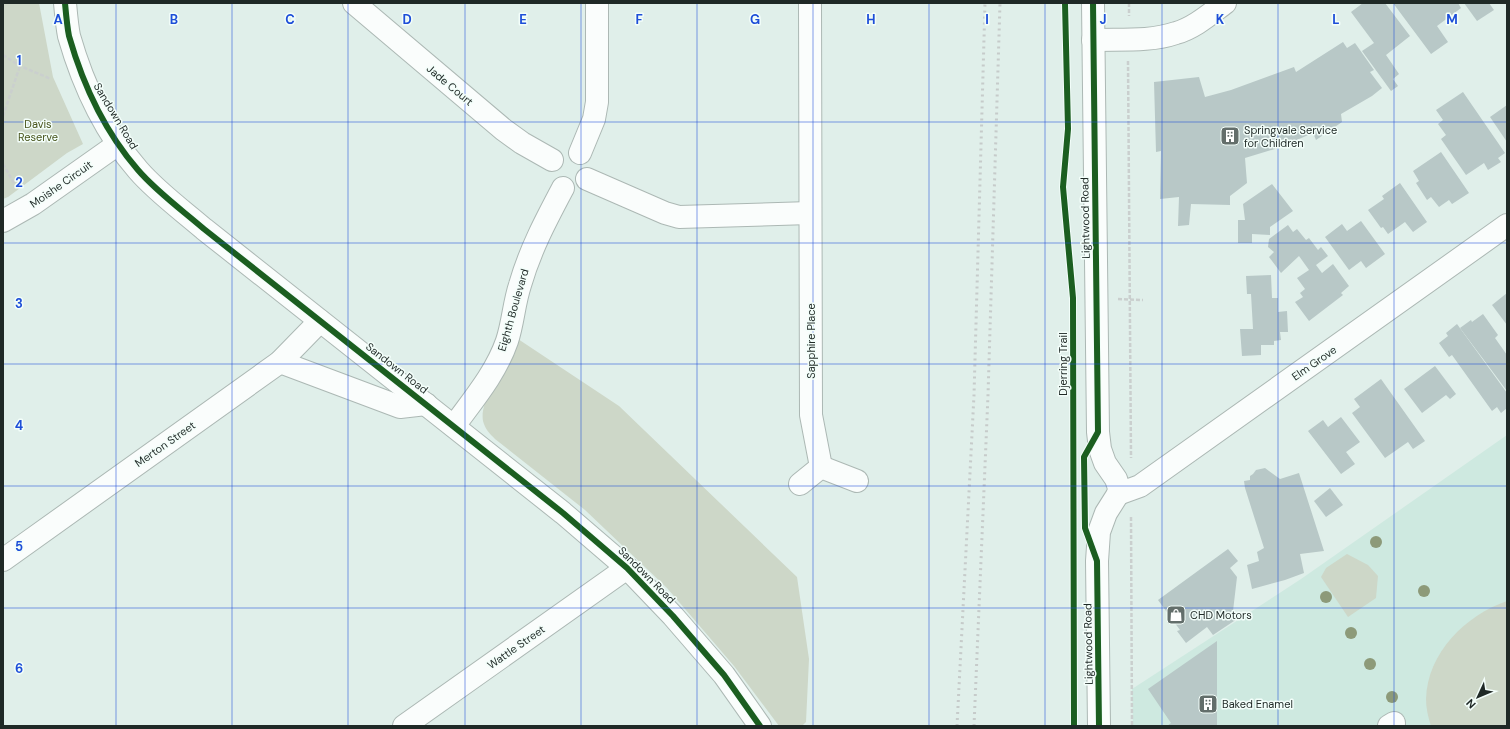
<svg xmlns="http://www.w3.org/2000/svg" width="1510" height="729" font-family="'DM Sans',sans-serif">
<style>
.built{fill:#cee9e0}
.green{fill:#cdd7c8}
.building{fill:#b8c8c7}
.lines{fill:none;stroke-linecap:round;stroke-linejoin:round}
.minor-casing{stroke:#acb8b4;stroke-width:24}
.major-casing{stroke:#acb8b4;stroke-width:24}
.path{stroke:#cacfce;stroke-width:2.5;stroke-dasharray:4 2;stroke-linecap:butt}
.minor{stroke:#fafdfc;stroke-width:22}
.major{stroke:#fafdfc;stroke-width:22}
.rail{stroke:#c6cbca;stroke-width:3;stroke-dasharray:2 4;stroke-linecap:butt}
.cycleway-casing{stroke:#f3fefa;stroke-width:8}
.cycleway{stroke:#1b5e20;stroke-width:6}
.tree{fill:#8d9a79}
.grid{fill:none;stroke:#1d4ed8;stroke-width:1;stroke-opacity:0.55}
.labels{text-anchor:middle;stroke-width:3;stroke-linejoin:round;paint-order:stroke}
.street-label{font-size:11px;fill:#1f2926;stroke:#f3fefa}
.park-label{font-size:11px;fill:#49551d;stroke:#f3fefa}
.poi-label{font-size:11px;fill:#1f2926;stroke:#f3fefa;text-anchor:start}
.grid-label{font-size:13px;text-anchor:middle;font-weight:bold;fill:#1d4ed8;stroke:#f3fefa;stroke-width:3;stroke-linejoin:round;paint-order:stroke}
</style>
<rect width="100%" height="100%" fill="#e0efea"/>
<path class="built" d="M1507,435V726H1133L1132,689L1301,579Z"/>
<g class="green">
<path d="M3,3H39L53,77L83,144L67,153L8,197L3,199Z"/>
<path d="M518,339L619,406L797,577L809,659L806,722L802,726H779L734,666L667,588L585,510L495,439C490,434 485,429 483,421C479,400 507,358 518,339Z"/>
<path d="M1347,554L1368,565L1378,576L1376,598L1348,617L1321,577L1326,568Z"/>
<path d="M1507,601V726H1431C1428,717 1426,708 1426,699C1427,653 1466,615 1507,601Z"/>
</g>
<g class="building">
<path d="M1363,3H1385L1410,36L1386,55L1399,74L1393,79L1398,86L1391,91L1362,51L1374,43L1351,12Z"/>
<path d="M1393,3H1458L1461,8L1437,26L1448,42L1431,54Z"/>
<path d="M1464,3H1489L1494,10L1477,21Z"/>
<path d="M1343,42L1347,48L1355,43L1374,70L1370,72L1382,88L1372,96L1341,114L1342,122L1316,140L1313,133L1278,148L1245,158L1247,183L1230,196V205L1191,204L1189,225L1178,226L1179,197L1160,199L1161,151L1156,152L1154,82L1199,77L1205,97L1231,90L1294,67L1296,72Z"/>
<path d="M1463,92L1505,153L1498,158L1501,162L1488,170L1484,163L1466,175L1441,139L1446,135L1438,124L1443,120L1436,110Z"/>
<path d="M1507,105V142L1490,117Z"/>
<path d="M1441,152L1469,193L1452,204L1449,200L1439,207L1431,197L1427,200L1416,183L1419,181L1413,171Z"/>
<path d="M1400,183L1427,222L1413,232L1405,222L1388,234L1383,227L1381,228L1368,210L1384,199L1382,196Z"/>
<path d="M1272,184L1293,211L1270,227V235L1252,234V243H1238V220H1245L1243,204Z"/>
<path d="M1361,221L1385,254L1366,268L1361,261L1349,270L1325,237L1342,224L1347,231Z"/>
<path d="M1288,225L1293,232L1297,229L1306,240L1309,238L1318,250L1321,247L1328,256L1316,265L1322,273L1333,264L1349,286L1341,293L1343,295L1309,321L1295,302L1303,297L1300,293L1305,289L1297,278L1309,270L1299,256L1281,273L1269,257L1274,252L1268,247L1269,239Z"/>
<path d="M1271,275L1272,298H1278V312L1287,311L1288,332H1280L1281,340L1274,341V345H1261V355L1242,356L1240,329H1253L1251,294H1247L1246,276Z"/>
<path d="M1507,293V325L1492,305Z"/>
<path d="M1483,314L1498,335L1495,338L1507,355V391L1460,328L1471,320L1472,322Z"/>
<path d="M1457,324L1507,393V408L1501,413L1497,407L1492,411L1452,355L1449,357L1439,343L1448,336L1446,333Z"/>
<path d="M1435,366L1456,394L1450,399L1446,395L1422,413L1404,389Z"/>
<path d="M1381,379L1425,441L1413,449L1408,442L1385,458L1352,413L1360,407L1354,399Z"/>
<path d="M1341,417L1360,442L1346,452L1355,464L1341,474L1308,431L1323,420L1328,427Z"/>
<path d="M1265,468L1280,479L1299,473L1324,551L1300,554L1304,573L1285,580L1252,589L1247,565L1259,561L1257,552L1264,548L1245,488L1244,481L1250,480V476L1253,474L1256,470Z"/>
<path d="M1330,488L1343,505L1326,517L1314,501Z"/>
<path d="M1228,549L1238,561L1230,568L1237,577L1233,611L1237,619L1213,635L1207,627L1186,643L1177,631L1180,630L1158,600Z"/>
<path d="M1217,641V726H1167L1171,723L1148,689Z"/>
</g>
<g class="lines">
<defs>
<g id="minor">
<path d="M65,3C66,14 67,26 69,36C83,85 105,132 138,170C157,192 182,210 204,229L563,513L627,568L673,616L724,675L760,726"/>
<path d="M354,3L504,130L522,143L552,160"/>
<path d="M810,3L811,415L821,467"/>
<path d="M1093,40C1120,39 1150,42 1176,33C1194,28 1210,14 1225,3"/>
<path d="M580,153L594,119L597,102V3"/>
<path d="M587,179L665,213L679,217L810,213"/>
<path d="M3,221L33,204L118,144"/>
<path d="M280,362L400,407L426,404"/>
<path d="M454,426C473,400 496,373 507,341C513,323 514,303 520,285C530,250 546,220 563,188"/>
<path d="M800,484L821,467L857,481"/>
<path d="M1118,494L1140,486L1507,225"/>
<path d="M3,560L280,362L320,321"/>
<path d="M404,726L627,568"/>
<path d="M1389,726L1394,723"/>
</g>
<path id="major" d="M1093,3L1098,432L1100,449L1105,463L1116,479L1119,488L1118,494L1106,513L1099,532L1097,561L1099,726"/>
</defs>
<use href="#minor" class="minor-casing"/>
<use href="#major" class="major-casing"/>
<g class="path">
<path d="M1129,3V16"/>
<path d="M3,55L20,66L51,79"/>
<path d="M1128,61L1131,458"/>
<path d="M3,116L20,66"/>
<path d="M3,164L15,185"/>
<path d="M1118,299L1143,300"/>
<path d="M1131,517L1132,726"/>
</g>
<use href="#minor" class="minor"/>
<use href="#major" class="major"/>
<g class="rail">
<path d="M957,726L974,395L985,3"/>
<path d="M974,726L988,395L1000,3"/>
</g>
<defs>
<g id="cycleway">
<path d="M65,3C66,14 67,26 69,36C83,85 105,132 138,170C157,192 182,210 204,229L563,513L627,568L673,616L724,675L760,726"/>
<path d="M1065,3L1068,129L1063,187L1073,298L1074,726"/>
<path d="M1093,3L1098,432L1084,457L1085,528L1097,561L1099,726"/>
</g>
</defs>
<use href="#cycleway" class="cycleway-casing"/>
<use href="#cycleway" class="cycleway"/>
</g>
<g class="tree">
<circle cx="1376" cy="542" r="6"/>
<circle cx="1424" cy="591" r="6"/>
<circle cx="1326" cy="597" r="6"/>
<circle cx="1351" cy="633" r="6"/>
<circle cx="1370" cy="664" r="6"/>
<circle cx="1392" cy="697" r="6"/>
</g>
<path class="grid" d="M116,3V726M232,3V726M348,3V726M465,3V726M581,3V726M697,3V726M813,3V726M929,3V726M1045,3V726M1162,3V726M1278,3V726M1394,3V726M3,122H1507M3,243H1507M3,364H1507M3,486H1507M3,608H1507"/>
<defs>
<symbol id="building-square" viewBox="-11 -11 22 22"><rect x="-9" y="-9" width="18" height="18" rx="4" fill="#636e6b" stroke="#f3fefa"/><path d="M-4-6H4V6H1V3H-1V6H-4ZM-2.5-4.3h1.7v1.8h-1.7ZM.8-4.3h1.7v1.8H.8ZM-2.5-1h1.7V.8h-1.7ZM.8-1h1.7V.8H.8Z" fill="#fff"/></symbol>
<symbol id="shop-square" viewBox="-11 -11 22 22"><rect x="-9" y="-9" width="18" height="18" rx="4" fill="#636e6b" stroke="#f3fefa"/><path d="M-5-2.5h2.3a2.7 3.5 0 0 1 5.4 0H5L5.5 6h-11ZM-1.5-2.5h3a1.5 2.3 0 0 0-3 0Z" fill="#fff"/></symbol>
</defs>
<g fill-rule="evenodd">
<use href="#building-square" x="1219" y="125" width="22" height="22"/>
<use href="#shop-square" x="1165" y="604" width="22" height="22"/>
<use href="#building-square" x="1197" y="693" width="22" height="22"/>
</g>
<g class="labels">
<g class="street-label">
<text transform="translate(450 85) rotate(40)" y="4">Jade Court</text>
<text transform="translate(116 116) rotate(59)" y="4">Sandown Road</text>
<text transform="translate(61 184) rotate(-35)" y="4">Moishe Circuit</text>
<text transform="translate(1085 218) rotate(-91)" y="4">Lightwood Road</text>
<text transform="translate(513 310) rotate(-74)" y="4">Eighth Boulevard</text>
<text transform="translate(811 341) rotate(-90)" y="4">Sapphire Place</text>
<text transform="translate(1314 363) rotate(-35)" y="4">Elm Grove</text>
<text transform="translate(1063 364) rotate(-90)" y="4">Djerring Trail</text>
<text transform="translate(397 368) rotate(38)" y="4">Sandown Road</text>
<text transform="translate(165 444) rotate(-35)" y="4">Merton Street</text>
<text transform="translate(647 575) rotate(45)" y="4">Sandown Road</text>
<text transform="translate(1088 644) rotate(-91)" y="4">Lightwood Road</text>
<text transform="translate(516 647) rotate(-35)" y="4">Wattle Street</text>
</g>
<g class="park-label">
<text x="38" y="128">Davis<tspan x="38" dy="13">Reserve</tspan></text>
</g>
<g class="poi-label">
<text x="1244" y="134">Springvale Service<tspan x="1244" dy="13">for Children</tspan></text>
<text x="1190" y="619">CHD Motors</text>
<text x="1222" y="708">Baked Enamel</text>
</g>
</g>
<g class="grid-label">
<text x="58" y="24">A</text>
<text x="174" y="24">B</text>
<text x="290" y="24">C</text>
<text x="407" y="24">D</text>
<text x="523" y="24">E</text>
<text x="639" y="24">F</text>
<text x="755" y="24">G</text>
<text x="871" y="24">H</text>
<text x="987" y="24">I</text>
<text x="1103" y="24">J</text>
<text x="1220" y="24">K</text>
<text x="1336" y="24">L</text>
<text x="1452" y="24">M</text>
<text x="19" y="65">1</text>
<text x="19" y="187">2</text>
<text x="19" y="308">3</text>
<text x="19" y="430">4</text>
<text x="19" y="551">5</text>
<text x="19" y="673">6</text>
</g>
<rect width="1510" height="729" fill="none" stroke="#1f2926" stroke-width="8"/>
<g transform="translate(1478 697) rotate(226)" stroke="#f3fefa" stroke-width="3" paint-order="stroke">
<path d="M0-3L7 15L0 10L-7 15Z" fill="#1f2926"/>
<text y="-6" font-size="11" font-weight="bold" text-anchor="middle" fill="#1f2926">N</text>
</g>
</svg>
